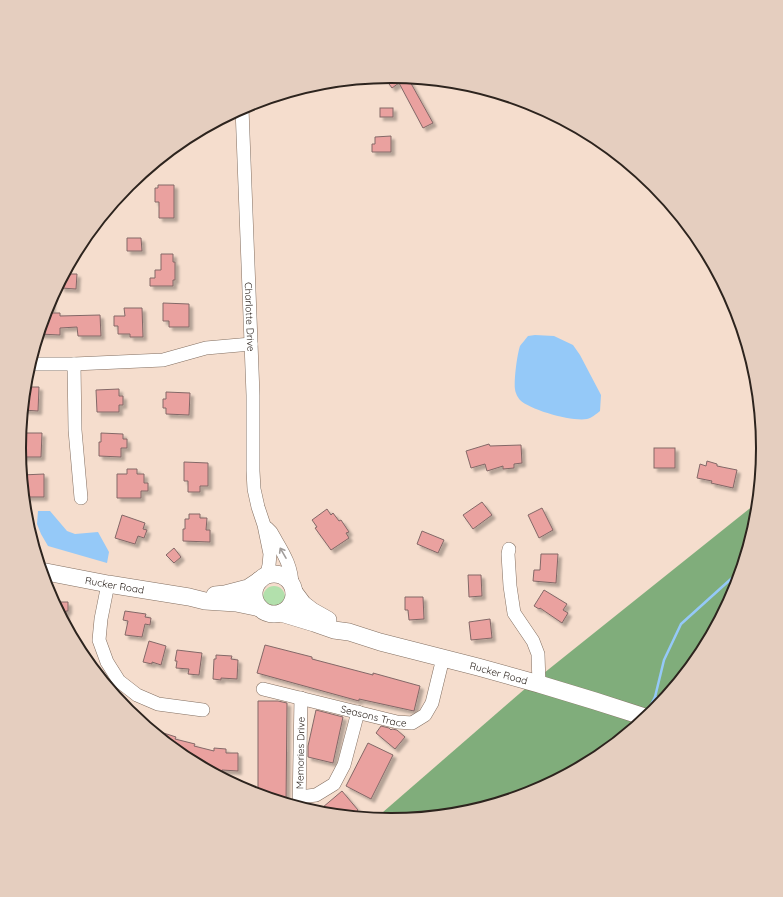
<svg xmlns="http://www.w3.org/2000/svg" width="783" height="897" font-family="Quicksand,sans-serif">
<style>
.green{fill:#b2e0ac}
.forest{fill:#80ad7b}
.water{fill:#95c9f8}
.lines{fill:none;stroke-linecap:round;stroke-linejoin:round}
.stream{stroke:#95c9f8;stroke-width:2.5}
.building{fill:#eaa19f;stroke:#836867;filter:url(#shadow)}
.minor-casing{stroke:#836f61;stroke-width:14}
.major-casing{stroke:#836f61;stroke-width:18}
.minor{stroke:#fff;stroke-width:13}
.major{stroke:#fff;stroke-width:17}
.oneway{stroke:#a09c9a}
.labels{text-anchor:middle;stroke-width:3;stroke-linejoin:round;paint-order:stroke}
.street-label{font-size:10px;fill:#2d241e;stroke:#f5ddcd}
.rim{fill:none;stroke:#2d241e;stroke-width:2}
</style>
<defs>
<filter id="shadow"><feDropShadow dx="3.5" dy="3.5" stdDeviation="1" flood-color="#0004"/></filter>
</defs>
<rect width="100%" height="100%" fill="#f5ddcd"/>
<circle class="green" cx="274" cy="597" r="11"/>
<path class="forest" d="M759,501L757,521L736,591L701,656L655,712L598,758L534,793L464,814L391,821L375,819L534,681Z"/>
<g class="water">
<path d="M535,335L554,336L573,345L580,355L601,395L600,411C596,414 592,418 587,419C573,422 530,410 520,400C518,398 515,392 515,389C514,379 517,355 520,346C522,343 525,340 528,336Z"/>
<path d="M38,511H50L67,531L75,534L98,532L109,552L107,563L48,546L41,534L37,524Z"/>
</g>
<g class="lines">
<g class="stream">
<path d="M655,697L664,660L681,624L742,569"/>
<path d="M647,712L655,697L666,699"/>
</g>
</g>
<g class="building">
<path d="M392,76L408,78L433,123L423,128L399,83L392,88L384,77Z"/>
<rect x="380" y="108" width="13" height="9"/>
<path d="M391,136V152H372V144H375V137Z"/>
<path d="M158,185H174V218H159V202H155V188H158Z"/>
<path d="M127,238H141L142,251H127Z"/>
<path d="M161,254H173V262H175V280H173V286H150V278H155V270H161Z"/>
<path d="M64,274H77L76,289L61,288V280Z"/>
<path d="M51,299H52L51,313H60V316L100,315L101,336H78L77,327L60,328V335L39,334L47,306Z"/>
<path d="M163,303L189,304V327H169V321H163Z"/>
<path d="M124,308H142L143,337H130V334H118V326H114V316H125Z"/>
<path d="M25,387H39L38,411L23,410Z"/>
<path d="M119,389V396H123V405H119V412H97L96,390Z"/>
<path d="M166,392L190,393L189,415L166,414V408H163V399H166Z"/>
<path d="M20,433H42L41,457H20V451H19V448Z"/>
<path d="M101,433L123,434V439H127V448H121V457L99,456V442H101Z"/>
<path d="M489,444L490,446L521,445L522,463L514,464V468L503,469V466L487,471L485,464L471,468L466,451Z"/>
<rect x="654" y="448" width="21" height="20"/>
<path d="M707,461L717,464V466L737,470L733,488L711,483L712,481L697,478L700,464L706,466Z"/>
<path d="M184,462L208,463V486H200V492H188V481H184Z"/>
<path d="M127,469H137V474H144V483H148V491H141V498H117V474H127Z"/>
<path d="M44,474V497H24L22,475Z"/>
<path d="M482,502L492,515L473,529L463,515Z"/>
<path d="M542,508L553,530L539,538L528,515Z"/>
<path d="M327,509L331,515L333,513L339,521L341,520L349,532L346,533L349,538L331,550L315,528L317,527L312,520Z"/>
<path d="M189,514H200V518H207L206,530H210V542L183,541V529H185V519H189Z"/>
<path d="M122,515L145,523L143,529L147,530L144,538L138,536L135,544L115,538Z"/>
<path d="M422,531L444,540L438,553L417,544Z"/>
<path d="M174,548L181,557L174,563L166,555Z"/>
<path d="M541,554H558L556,583L533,581L534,570H540Z"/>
<path d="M468,575H481L482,596L469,597Z"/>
<path d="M544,590L567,604L563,610L568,613L562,623L540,608L539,609L534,606Z"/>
<path d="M405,597H423L424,619L409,620L408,610H405Z"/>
<path d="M53,602H68V611H66L65,624Z"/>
<path d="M125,611L146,614L145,617L151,618L150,625L145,624L142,637L125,635L128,621L123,620Z"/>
<path d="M490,619L492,638L471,640L469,622Z"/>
<path d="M149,641L166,646L161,665L152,662V664L143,662Z"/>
<path d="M265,645L312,657V659L373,675V673L420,686L414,711L359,699V701L257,673Z"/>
<path d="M177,650L202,653L199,675L188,674L189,669L176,668L177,661H175Z"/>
<path d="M216,655L232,656L231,659L238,660L237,679L221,678V680L213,679L214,659H216Z"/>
<path d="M258,701H278L287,703L286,804L258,795Z"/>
<path d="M316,710L343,717L333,763L308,757V746Z"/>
<path d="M381,726L389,728L391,730L392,729L397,730L405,737L395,749L376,733Z"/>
<path d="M148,728L176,737L175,739L195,744L194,746L214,751V748L226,749V753H238V771L222,770V778L184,758Z"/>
<path d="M368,743L393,755L371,799L346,786Z"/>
<path d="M342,791L358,810L350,817L316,813Z"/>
</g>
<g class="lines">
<defs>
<g id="minor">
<path id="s1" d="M242,108L253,395V471L254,489L258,507L264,525L270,554L269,565L267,574L265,577"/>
<path d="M30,364H74L163,360L206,348L251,344"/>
<path d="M74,364L75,430L81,498"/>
<path d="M267,528L271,532C281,550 292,564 292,586"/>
<path d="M509,549L508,554L510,586L514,613L533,641L538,654L539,684"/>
<path d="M108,584L101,619L99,640L107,662L119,681L137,695L158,704L203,710"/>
<path id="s2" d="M263,689L397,722L412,723L425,715L432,703L443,658"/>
<path d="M300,797L316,795L334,784L344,765L358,712"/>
<path id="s3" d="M299,808L301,698"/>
</g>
<g id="major">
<path id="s4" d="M41,571L108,584L189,597L205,601L236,603L260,608"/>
<circle cx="274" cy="594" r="20"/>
<path d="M294,592L303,604L312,611L328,620"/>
<path d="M215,595L225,594L248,588L260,580"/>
<path id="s5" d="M281,613L314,623L334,630L349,632L380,642L478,667L539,684L595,701L648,718"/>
</g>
</defs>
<use href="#minor" class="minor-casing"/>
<use href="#major" class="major-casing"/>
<use href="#minor" class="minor"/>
<use href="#major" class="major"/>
</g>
<defs><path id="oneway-shaft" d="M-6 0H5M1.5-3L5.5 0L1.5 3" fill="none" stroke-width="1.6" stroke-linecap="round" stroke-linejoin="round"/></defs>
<use class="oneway" href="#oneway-shaft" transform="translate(283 553) rotate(-120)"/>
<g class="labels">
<g class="street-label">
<text dy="4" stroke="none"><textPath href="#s1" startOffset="209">Charlotte Drive</textPath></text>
<text dy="4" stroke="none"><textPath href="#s4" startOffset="75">Rucker Road</textPath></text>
<text dy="4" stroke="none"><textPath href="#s5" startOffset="226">Rucker Road</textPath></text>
<text dy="4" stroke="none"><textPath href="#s2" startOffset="114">Seasons Trace</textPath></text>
<text dy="4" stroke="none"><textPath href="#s3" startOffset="55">Memories Drive</textPath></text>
</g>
</g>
<path d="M0 0H783V897H0ZM26 448a365 365 0 1 1 730 0a365 365 0 1 1-730 0Z" fill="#e5cebf" fill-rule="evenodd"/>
<path class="rim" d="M26 448a365 365 0 1 1 730 0a365 365 0 1 1-730 0Z"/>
</svg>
